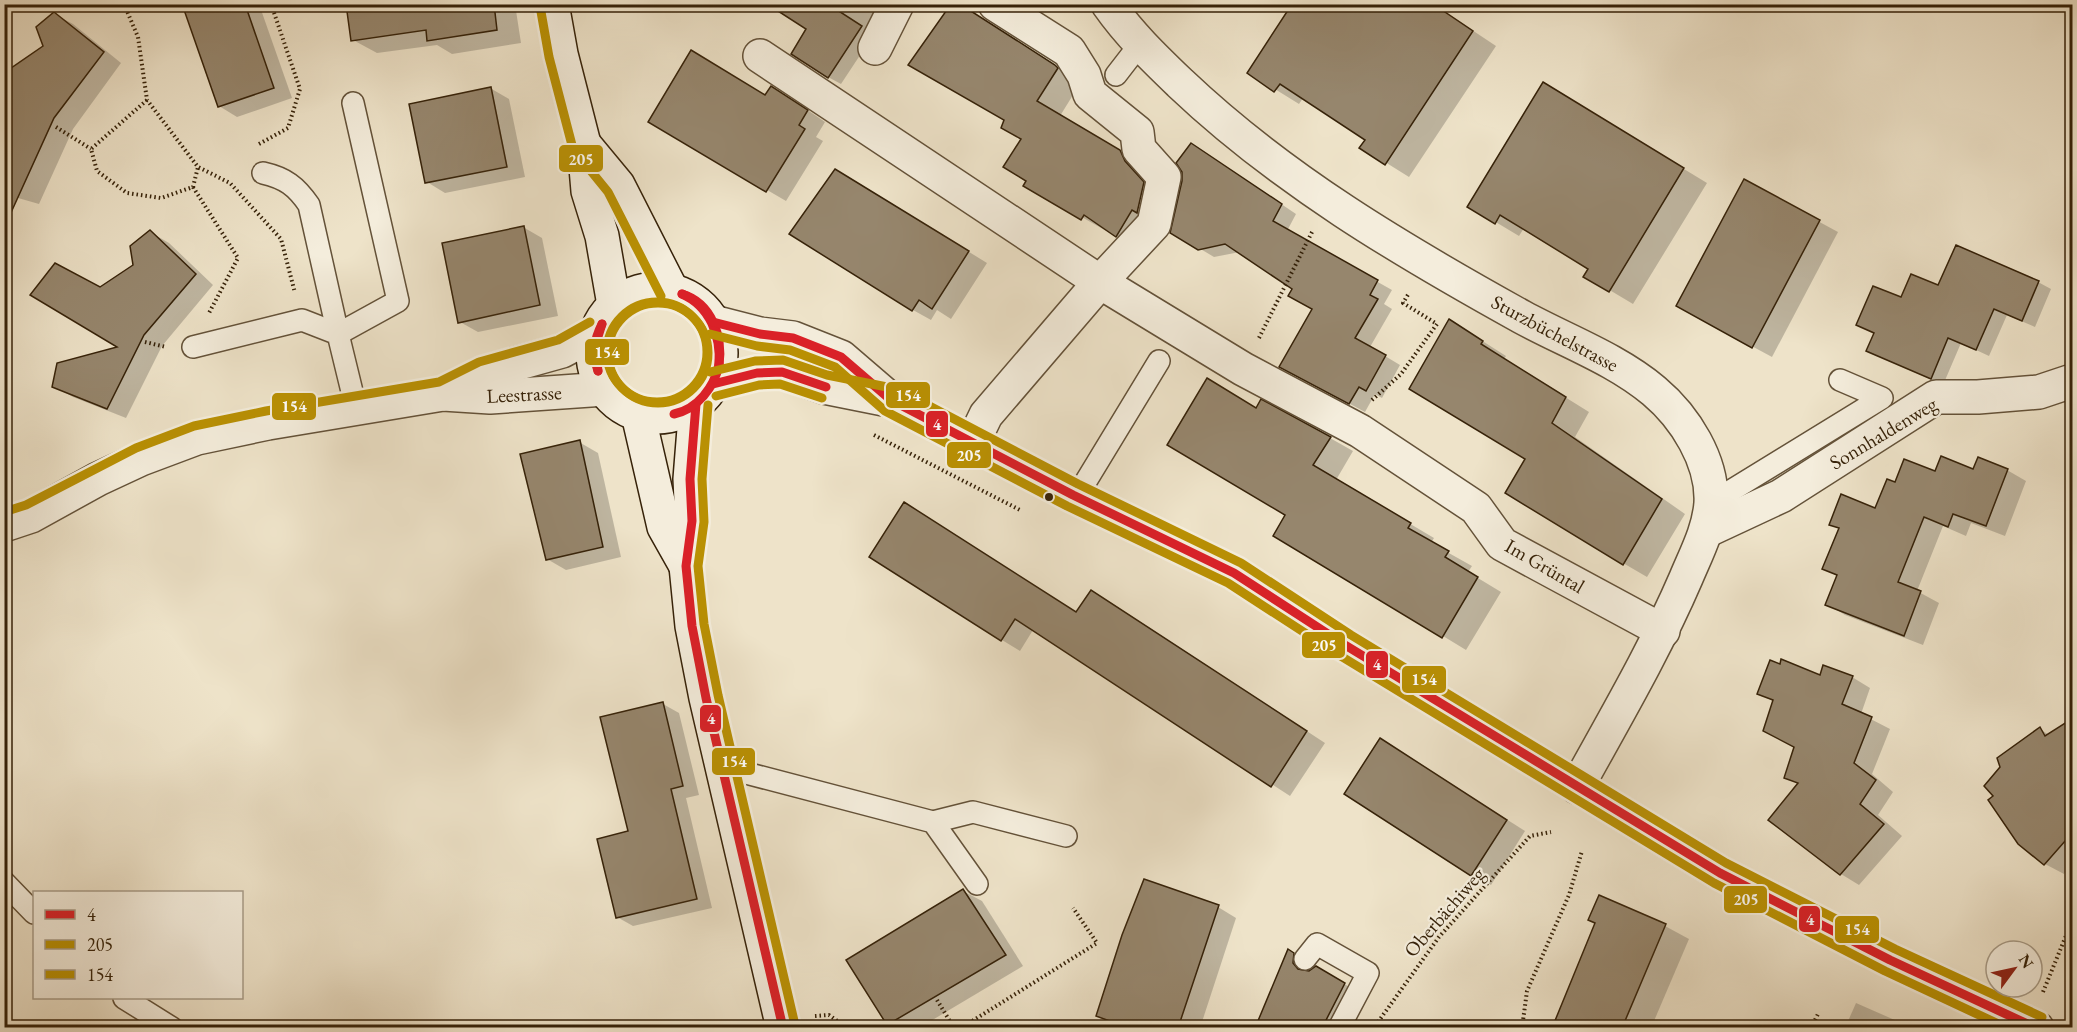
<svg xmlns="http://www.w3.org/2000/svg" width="2077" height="1032" font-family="'EB Garamond',serif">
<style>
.shadow{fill:#0003}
.building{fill:#96866d;stroke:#362209;stroke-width:1.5}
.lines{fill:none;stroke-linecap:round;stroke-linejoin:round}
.service-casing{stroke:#645239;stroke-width:24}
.minor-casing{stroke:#645239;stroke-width:36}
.tertiary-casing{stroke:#645239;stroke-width:36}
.secondary-casing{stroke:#362209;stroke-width:36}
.path{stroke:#362209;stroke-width:4;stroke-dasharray:1.5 3;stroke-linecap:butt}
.service{stroke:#f4eddc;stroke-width:21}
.minor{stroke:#f4eddc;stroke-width:33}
.tertiary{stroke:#f4eddc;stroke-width:33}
.secondary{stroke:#f4eddc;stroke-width:33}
.bus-1-casing{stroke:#f4eddc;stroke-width:14}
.bus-2-casing{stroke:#f4eddc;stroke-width:14}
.bus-3-casing{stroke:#f4eddc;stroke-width:14}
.bus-1{stroke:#da2128;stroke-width:9}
.bus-2{stroke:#b99003;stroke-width:9}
.bus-3{stroke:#b99003;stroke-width:9}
.bus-dot{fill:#362209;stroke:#f4eddc;stroke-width:2}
.labels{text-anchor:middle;stroke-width:4.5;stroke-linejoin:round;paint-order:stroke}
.street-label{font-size:20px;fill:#362209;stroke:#f4eddc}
.line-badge{stroke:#f4eddc;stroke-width:2}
.badge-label{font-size:16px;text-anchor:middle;font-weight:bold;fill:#fff}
</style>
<rect width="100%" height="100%" fill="#eee3c9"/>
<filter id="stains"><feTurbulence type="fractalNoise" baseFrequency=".00333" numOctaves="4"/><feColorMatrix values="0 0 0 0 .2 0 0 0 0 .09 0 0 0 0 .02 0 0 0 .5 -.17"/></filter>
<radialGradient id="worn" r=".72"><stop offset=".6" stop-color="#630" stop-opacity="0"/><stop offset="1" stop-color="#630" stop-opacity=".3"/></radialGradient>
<g class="shadow">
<path d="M184,4H259L292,98L237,117L219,106Z"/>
<path d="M348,4H515L521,43L452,54L437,45L377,53L353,40Z"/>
<path d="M786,4H882L874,34L841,84L828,77L808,29Z"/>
<path d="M1433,4L1496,46L1409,177L1361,147L1367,139L1303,98L1299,104L1249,73Z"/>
<path d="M54,14L73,24L121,63L73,129L39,204L4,194V68L10,71L44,46Z"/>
<path d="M978,16L1079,80L1081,82L1060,116L1144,166L1167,197L1140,250L1025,185L1028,180L1022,139L1006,119Z"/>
<path d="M490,88L509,99L525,177L445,193L427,182Z"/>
<path d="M766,97L790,98L825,122L816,137L823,141L786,201L650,121Z"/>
<path d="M1567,98L1707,183L1633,304L1586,276L1591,269L1524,228L1519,236L1469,206Z"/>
<path d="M1207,154L1296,214L1287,231L1392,290L1384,304L1392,309L1370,347L1400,365L1382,398L1375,394L1365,412L1296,375L1314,309L1294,289L1240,252L1214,257L1172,232Z"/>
<path d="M854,181L987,263L951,319L937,310L931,320L913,310Z"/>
<path d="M1744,181L1838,232L1772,357L1696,316Z"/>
<path d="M523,227L542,238L558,316L478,332L460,322Z"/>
<path d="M150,232L169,243L213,285L162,346L126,418L73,397L54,386L121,348L100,289L135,266Z"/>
<path d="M2038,282L2051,289L2035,327L2007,315L1989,356L1961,343L1943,385L1868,351L1875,334L1858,324L1902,299L1939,287Z"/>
<path d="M1473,335L1506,356L1504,359L1589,412L1575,437L1685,514L1647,577L1623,563L1527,458Z"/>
<path d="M1257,409L1330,438L1353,451L1336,480L1434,538L1431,543L1472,566L1468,572L1501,592L1466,650L1443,636L1287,515Z"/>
<path d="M579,442L598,453L621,557L566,570L547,559Z"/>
<path d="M1974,470H2007L2026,481L2005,536L1971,523L1966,536L1943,526L1917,591L1939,603L1923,645L1845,615L1827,604L1838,576L1824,569L1840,529L1831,525L1876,510L1896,484L1936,473Z"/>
<path d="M922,515L1077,614L1110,602L1325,743L1290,796L1033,630L1020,651L1002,640Z"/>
<path d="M1821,677H1852L1870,688L1861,714L1890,729L1872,774L1893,792L1878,815L1902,836L1859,885L1841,874L1770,819L1798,784L1786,777L1796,747L1774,702L1759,693Z"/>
<path d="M663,704L679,713L699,795L686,798L712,908L633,926L617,917L630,832Z"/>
<path d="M2072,720V864L2064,874L2045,864L2040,729L2049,735Z"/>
<path d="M1399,751L1525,831L1491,885L1346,794Z"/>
<path d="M963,891L982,901L1023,966L919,1028H895L888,1024Z"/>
<path d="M1218,907L1236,918L1200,1028H1121L1098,1015Z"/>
<path d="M1665,926L1689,939L1651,1028H1555Z"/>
<path d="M1289,951L1306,961L1305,972L1309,973L1316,967L1356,991L1338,1028H1269Z"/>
<path d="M1856,1003L1913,1028H1845Z"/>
</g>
<g class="building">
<path d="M182,4H245L274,88L218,107Z"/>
<path d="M346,4H494L497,30L427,41L426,30L351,41Z"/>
<path d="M767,4H828L862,26L828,78L791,54L806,29Z"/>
<path d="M951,4H960L1055,65L1058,68L1037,101L1120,150L1125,161L1144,182L1137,213L1132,210L1116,237L1084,215L1081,220L1023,186L1026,181L1003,167L1021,139L1001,128L1004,120L908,65Z"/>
<path d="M1292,4H1433L1473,31L1385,165L1359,148L1365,140L1280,84L1274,92L1247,73Z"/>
<path d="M54,12L104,52L54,118L4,228V73L43,46L36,27Z"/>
<path d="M691,50L765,95L771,86L808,110L799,125L805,129L766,192L648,122Z"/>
<path d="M1543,82L1684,168L1609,292L1583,277L1588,269L1500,215L1495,224L1467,207Z"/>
<path d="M491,87L507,167L425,183L409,104Z"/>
<path d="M1191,143L1282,204L1273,221L1378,280L1370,295L1378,299L1355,338L1386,355L1366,391L1359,387L1349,404L1279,367L1312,309L1288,296L1292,289L1225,244L1198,250L1170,233L1182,181V172L1176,163Z"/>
<path d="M835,169L969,251L932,309L919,300L912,311L789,234Z"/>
<path d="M1744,179L1820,220L1752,348L1676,306Z"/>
<path d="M524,226L540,305L458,323L442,243Z"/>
<path d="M150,230L196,274L144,335L107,409L52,387L57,363L117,347L30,295L55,263L100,287L133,265L130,246Z"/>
<path d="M1956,245L2039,281L2022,321L1994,309L1976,350L1948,338L1931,379L1866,351L1874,333L1856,325L1873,286L1901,297L1911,274L1938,285Z"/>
<path d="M1449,319L1483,341L1481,344L1566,397L1552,423L1662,499L1623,565L1505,493L1525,459L1409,389Z"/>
<path d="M1207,378L1256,408L1261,399L1331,437L1313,465L1411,523L1408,528L1449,551L1445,557L1478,577L1442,638L1273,536L1285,515L1167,445Z"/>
<path d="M580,440L603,547L546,560L520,454Z"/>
<path d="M1941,456L1973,469L1978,457L2008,469L1986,526L1953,514L1948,527L1924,517L1898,582L1921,591L1904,636L1825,605L1837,575L1822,569L1839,528L1829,525L1841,494L1875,508L1887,479L1895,482L1904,459L1935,471Z"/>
<path d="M904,502L1076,612L1091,590L1307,731L1271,787L1015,619L1001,641L869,557Z"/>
<path d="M1781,659L1820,675L1823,665L1853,676L1842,704L1872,717L1854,763L1876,780L1860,804L1884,824L1840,875L1768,820L1798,783L1784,778L1794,747L1763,731L1773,700L1757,694L1770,660L1780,664Z"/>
<path d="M663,702L683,786L671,789L697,899L616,918L597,839L628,831L600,717Z"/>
<path d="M2073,718V832L2044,865L2018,844L1988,800L1993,796L1984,786L2000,767L1997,758L2040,727L2045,736Z"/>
<path d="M1380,738L1507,820L1471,876L1344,794Z"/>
<path d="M1144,879L1219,905L1178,1028H1129L1096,1016L1122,935Z"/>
<path d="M963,889L1006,955L887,1025L846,960Z"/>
<path d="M1599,895L1666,924L1622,1028H1552L1595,923L1588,920Z"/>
<path d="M1288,949L1294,953L1293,963L1298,969L1309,971L1316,966L1345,983L1322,1028H1255Z"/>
</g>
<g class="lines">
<defs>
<g id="service">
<path d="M1116,75L1140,44"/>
<path d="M263,173C285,178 296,186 309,205L338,334L398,301L353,103"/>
<path d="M193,347L302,320L338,334L356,408"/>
<path d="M1077,496L1159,361"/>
<path d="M1711,503L1882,398L1840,380"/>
<path d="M723,767L933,822L977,884"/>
<path d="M933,822L973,812L1066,836"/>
<path d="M4,882L34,913"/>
<path d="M1305,959L1317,944L1368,973L1339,1028"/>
<path d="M124,998L172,1028"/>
</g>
<g id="minor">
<path d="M995,4L1069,51L1084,75L1090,94L1137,132L1139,149L1164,177L1154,224L1100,282L1243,369L1360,431L1476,508L1502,544L1663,631"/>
<path d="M1108,4C1129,34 1154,58 1180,83C1281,179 1401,250 1522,317C1566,341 1616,359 1654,391C1685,417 1713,461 1711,503C1709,530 1696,554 1686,578C1655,650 1615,718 1577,787"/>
<path d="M875,48L897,4"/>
<path d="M760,56L1100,282L986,415L973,442"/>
<path d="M713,322L760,334L793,338L841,357L891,400L1073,495L1234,573L1345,645L1720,873L1890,960L2037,1028"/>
<path d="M713,384L757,373L782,372L824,387L889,400"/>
<path d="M1706,531L1781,496L1936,397H1978L2039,392L2072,381"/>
</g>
<g id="tertiary">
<path d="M443,394L483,373L562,351L596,333"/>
<path d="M4,525L31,516L98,479L141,459L197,438L268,423L443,394L490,397L605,389"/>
</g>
<g id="secondary">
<path d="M552,4L561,54L584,144L588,191L602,236L614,305"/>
<path d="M584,144L618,185L672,291"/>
<circle cx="657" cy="353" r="64"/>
<path d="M696,404L690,479L692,521L686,566L692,626L706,698L783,1028"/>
<path d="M638,414L664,527L686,566"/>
</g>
</defs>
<use href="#service" class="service-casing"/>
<use href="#minor" class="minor-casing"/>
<use href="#tertiary" class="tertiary-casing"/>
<use href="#secondary" class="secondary-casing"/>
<g class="path">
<path d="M124,4L138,37L147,100L198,167L230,183L281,239L295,293"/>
<path d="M147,100L91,149L97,171L127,193L161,198L193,187L198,167"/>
<path d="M56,127L91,149"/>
<path d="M259,144L288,128L300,89L271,4"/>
<path d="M193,187L238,258L209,313"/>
<path d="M1259,338L1312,232"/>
<path d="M145,342L166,347"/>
<path d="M1372,400L1401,374L1437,324L1403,303L1409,293"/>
<path d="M874,435L1022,511"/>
<path d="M2043,992L2072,921"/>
<path d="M937,1000L954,1028"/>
<path d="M815,1016L829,1015L847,1028"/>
<path d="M1378,1022L1439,937L1530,836L1551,832"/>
<path d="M961,1028L1097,943L1073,908"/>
<path d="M1522,1028L1527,991L1569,895L1582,851"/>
<path d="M1811,1028L1818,1014"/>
</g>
<use href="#service" class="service"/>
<use href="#minor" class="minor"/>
<use href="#tertiary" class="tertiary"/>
<use href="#secondary" class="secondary"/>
<defs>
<g id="bus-1">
<path d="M682,294C712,303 723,337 719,365"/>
<path d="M682,294C710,306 721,336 719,365"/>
<path d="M713,322L760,334L793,338L841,357L891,400L1073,495L1234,573L1345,645L1720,873L1890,960L2036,1028"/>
<path d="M598,371C592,354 594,339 602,324"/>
<path d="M598,371L595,346L602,324"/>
<path d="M713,384L757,373L782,372L826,387"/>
<path d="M696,404L690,479L692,521L686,566L692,626L706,698L783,1028"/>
<path d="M674,414C698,409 714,387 719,365"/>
</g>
<g id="bus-2">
<path d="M540,6L549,57L573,149L608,192L661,296"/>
<circle cx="658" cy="353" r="50"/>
<path d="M710,334L757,346L790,350L835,367L885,411L1067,506L1228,583L1339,655L1714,883L1885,971L2007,1028"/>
<path d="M716,396L759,385L780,384L822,398"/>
</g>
<g id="bus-3">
<circle cx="657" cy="352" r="50"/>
<path d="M710,372L755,361L783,360L827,375L897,389L1078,484L1241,563L1351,635L1726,863L1895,949L2042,1017"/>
<path d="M708,405L702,479L704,522L698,566L704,624L718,695L795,1025"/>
<path d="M4,512L26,505L136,448L194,426L266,411L439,382L479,362L558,340L590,322"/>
</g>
</defs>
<use href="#bus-1" class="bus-1-casing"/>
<use href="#bus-2" class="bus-2-casing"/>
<use href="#bus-3" class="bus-3-casing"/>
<use href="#bus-1" class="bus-1"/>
<use href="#bus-2" class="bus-2"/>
<use href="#bus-3" class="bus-3"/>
</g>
<circle class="bus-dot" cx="1049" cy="497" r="5"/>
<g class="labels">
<g class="street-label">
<text transform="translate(1555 333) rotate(28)" y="7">Sturzbüchelstrasse</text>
<text transform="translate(524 394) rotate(-3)" y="7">Leestrasse</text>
<text transform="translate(1883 433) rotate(-31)" y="7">Sonnhaldenweg</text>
<text transform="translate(1545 566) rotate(30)" y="7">Im Grüntal</text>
<text transform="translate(1444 912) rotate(-49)" y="7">Oberbächiweg</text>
</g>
</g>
<g class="line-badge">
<rect x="558" y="144" width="46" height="29" rx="6" fill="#b99003"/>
<rect x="584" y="338" width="46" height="28" rx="6" fill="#b99003"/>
<rect x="885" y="381" width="46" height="28" rx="6" fill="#b99003"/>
<rect x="271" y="392" width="46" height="29" rx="6" fill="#b99003"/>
<rect x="925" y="410" width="24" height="28" rx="6" fill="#da2128"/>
<rect x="946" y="441" width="46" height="28" rx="6" fill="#b99003"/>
<rect x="1301" y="631" width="45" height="28" rx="6" fill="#b99003"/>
<rect x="1365" y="650" width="24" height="29" rx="6" fill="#da2128"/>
<rect x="1401" y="665" width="46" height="29" rx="6" fill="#b99003"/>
<rect x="699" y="704" width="23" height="29" rx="6" fill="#da2128"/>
<rect x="711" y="747" width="45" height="29" rx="6" fill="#b99003"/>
<rect x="1723" y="885" width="45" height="29" rx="6" fill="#b99003"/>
<rect x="1798" y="905" width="23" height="28" rx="6" fill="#da2128"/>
<rect x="1834" y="915" width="46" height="29" rx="6" fill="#b99003"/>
</g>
<g class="badge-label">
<text x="581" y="165">205</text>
<text x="607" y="358">154</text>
<text x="908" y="401">154</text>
<text x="294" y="412">154</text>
<text x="937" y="430">4</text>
<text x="969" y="461">205</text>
<text x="1324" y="651">205</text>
<text x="1377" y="670">4</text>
<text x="1424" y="685">154</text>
<text x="711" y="724">4</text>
<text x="734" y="767">154</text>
<text x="1746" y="905">205</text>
<text x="1810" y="925">4</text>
<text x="1857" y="935">154</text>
</g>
<rect width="2077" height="1032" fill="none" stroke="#eee3c9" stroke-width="24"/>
<rect x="6" y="6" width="2065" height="1020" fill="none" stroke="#362209" stroke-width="3"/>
<rect x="12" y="12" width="2053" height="1008" fill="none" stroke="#362209" stroke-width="1.5"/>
<rect x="33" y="891" width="210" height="108" fill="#f4eddc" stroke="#a89c88" stroke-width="1.5"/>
<rect x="45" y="910" width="30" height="9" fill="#da2128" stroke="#a89c88" stroke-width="1.5"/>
<text x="87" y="921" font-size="18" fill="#362209">4</text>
<rect x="45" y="940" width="30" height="9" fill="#b99003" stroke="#a89c88" stroke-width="1.5"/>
<text x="87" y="951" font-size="18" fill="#362209">205</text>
<rect x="45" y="970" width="30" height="9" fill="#b99003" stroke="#a89c88" stroke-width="1.5"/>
<text x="87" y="981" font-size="18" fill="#362209">154</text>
<g transform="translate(2014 969) rotate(57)"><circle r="28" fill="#f4eddc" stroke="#a89c88" stroke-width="1.5"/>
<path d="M0-4.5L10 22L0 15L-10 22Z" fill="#8f2418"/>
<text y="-9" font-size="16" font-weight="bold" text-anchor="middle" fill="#362209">N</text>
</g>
<rect width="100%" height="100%" filter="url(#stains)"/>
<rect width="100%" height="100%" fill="url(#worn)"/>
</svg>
